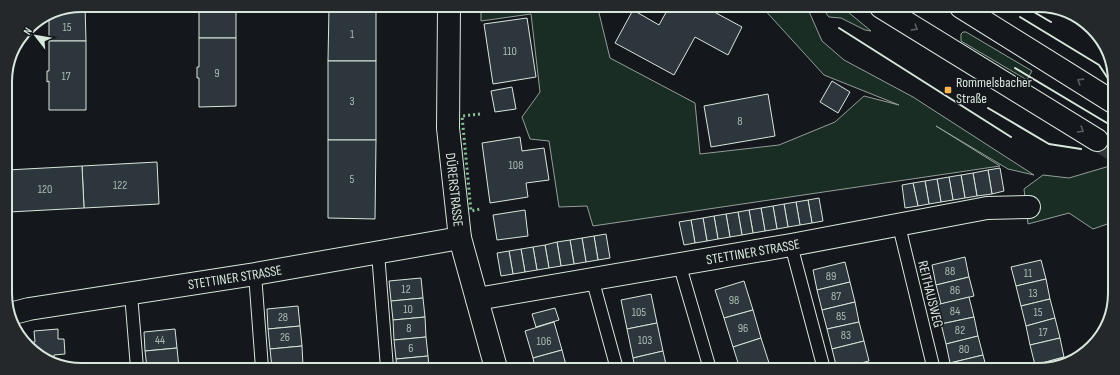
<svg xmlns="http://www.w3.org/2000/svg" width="1120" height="375" font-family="'Sofia Sans Condensed',sans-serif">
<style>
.green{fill:#1a2d24;stroke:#939e99}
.building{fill:#2c363c;stroke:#d8e6dc}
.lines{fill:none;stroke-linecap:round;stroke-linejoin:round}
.primary-tunnel{stroke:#313739;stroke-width:22;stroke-dasharray:22 11;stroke-linecap:butt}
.lane-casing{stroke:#d8e6dc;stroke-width:14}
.street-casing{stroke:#d8e6dc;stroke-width:24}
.primary-casing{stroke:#d8e6dc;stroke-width:24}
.lane{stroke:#14181c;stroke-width:12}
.street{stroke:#14181c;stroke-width:22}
.primary{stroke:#14181c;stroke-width:22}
.hedge{stroke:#8ac095;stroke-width:3;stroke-dasharray:2 3;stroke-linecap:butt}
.wall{stroke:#d8e6dc;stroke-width:2}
.oneway{stroke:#59605f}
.poi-dot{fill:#ffb74d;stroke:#14181c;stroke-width:1.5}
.labels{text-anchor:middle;stroke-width:3;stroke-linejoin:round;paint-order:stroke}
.number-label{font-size:12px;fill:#adbab4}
.poi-label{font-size:14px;fill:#d8e6dc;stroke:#14181c;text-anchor:start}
.street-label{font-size:14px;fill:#d8e6dc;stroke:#14181c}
.rim{fill:none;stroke:#d8e6dc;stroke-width:2}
</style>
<rect width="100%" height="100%" fill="#14181c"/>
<g class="green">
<path d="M481,6H604L599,13L610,58L695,103L700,154L779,145L835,122L864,96L899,105L824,75L762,7H807L822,41L844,60L913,97L1034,175L1008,169L936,126L1000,166L593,226L587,206L559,207L549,141L530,139L522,117L540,92L531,14L481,21Z"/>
<path d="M821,7H842L871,31L865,30L841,18L829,17Z"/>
<path d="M963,32H966L1032,71L1027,80L961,41V34Z"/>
<path d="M1113,165V222L1093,229L1069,213L1028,224L1024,189L1043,175L1069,178Z"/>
</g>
<g class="building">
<path d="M85,5L86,41H49V14L53,11Z"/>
<path d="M197,5H236V38H199V9H197Z"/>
<path d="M329,6H376V61H328Z"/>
<path d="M669,7H705L742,27L728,55L695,37L674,75L615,43L633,10L659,25Z"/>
<path d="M527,18L536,77L493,84L484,24Z"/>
<path d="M199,38H236V106L199,107V78H197V67H199Z"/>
<path d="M49,41H86V110H49V81L47,82V71H49Z"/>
<rect x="328" y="61" width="48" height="79"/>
<path d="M832,81L850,92L838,113L820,102Z"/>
<path d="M512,87L516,109L495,112L491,91Z"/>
<path d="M768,94L775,136L711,147L704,106Z"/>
<path d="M520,137L522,151L544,148L549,180L526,183L528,197L490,203L482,143Z"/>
<path d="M328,140H376L375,219L328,218Z"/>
<path d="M157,162L159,204L84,208L82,166Z"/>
<path d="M82,166L84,208L9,212L7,170Z"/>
<path d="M1000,168L1004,191L992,194L988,170Z"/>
<path d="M988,170L992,194L977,196L973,173Z"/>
<path d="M973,173L977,196L965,198L961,175Z"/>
<path d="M961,175L965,198L953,200L949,177Z"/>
<path d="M949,177L953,200L941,202L937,179Z"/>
<path d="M937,179L941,202L929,204L925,181Z"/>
<path d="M925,181L929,204L918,206L913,183Z"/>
<path d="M913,183L918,206L905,208L902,185Z"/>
<path d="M819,198L823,221L812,223L808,200Z"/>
<path d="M808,200L812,223L800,225L796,202Z"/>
<path d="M796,202L800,225L788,227L784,204Z"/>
<path d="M784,204L788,227L777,229L773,206Z"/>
<path d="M773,206L777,229L765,231L761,208Z"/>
<path d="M761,208L765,231L753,233L749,210Z"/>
<path d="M525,210L528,236L497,240L493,215Z"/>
<path d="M749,210L753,233L742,235L738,212Z"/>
<path d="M738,212L742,235L730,237L726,214Z"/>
<path d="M726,214L730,237L718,239L714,216Z"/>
<path d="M714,216L718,239L707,241L703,218Z"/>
<path d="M703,218L707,241L695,243L691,220Z"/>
<path d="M691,220L695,243L684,245L679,222Z"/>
<path d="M606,234L610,258L598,260L594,236Z"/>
<path d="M594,236L598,260L586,262L582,238Z"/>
<path d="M582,238L586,262L574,264L570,240Z"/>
<path d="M570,240L574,264L561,266L557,242Z"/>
<path d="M557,242L561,266L549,268L545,245Z"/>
<path d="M545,245L549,268L537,270L533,247Z"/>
<path d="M533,247L537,270L525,272L521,249Z"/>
<path d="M521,249L525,272L513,274L509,251Z"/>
<path d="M509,251L513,274L501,276L497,253Z"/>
<path d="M965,257L969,277L936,285L932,265Z"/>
<path d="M1041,260L1046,279L1016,286L1011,267Z"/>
<path d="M845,262L850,282L817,290L813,270Z"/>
<path d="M969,277L974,296L941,304L936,285Z"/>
<path d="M421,278L423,298L391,301L389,281Z"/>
<path d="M1046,279L1050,299L1021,306L1016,286Z"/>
<path d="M744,281L753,310L724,318L715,290Z"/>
<path d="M850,282L855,302L822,310L817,290Z"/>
<path d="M651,294L657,323L627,329L621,300Z"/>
<path d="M969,297L974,317L941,324L936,305Z"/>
<path d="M423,298L425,317L393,320L391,301Z"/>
<path d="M1050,299L1055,318L1026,326L1021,306Z"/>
<path d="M855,302L859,322L827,329L822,310Z"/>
<path d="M298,306L300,326L268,329L267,309Z"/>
<path d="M555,308L559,320L536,327L532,314Z"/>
<path d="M753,310L761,338L733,347L724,318Z"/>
<path d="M425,317L426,337L394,340L393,320Z"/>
<path d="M974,317L978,336L946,344L941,324Z"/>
<path d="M1055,318L1060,338L1030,345L1026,326Z"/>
<path d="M554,322L562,350L533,358L525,331Z"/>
<path d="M859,322L864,341L832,349L827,329Z"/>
<path d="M657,323L663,351L633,358L627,329Z"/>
<path d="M300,326L302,346L270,349L268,329Z"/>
<path d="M58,329V339H64L65,354L54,355V360L51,361L24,343L35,342L34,331Z"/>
<path d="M175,329L177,348L145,351L144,332Z"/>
<path d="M978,336L983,355L950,363L946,344Z"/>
<path d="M426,337L428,356L396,359L394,340Z"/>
<path d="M761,338L770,366L759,369H740L733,347Z"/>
<path d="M1060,338L1064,357L1035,365L1030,345Z"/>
<path d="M864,341L869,361L837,369L832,349Z"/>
<path d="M302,346L303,366L272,368L270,349Z"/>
<path d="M177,348L179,368H147L145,351Z"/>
<path d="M562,350L567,369H535L533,358Z"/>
<path d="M663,351L667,369H635L633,358Z"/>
<path d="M983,355L987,370H952L950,363Z"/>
<path d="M428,356L429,368H397L396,359Z"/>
<path d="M1064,357L1065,361L1043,370H1036L1035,365Z"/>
<path d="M303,366L304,368H279Z"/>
<path d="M770,366L771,369H759Z"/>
</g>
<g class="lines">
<path class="primary-tunnel" d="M1097,140L1113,150"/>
<defs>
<g id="lane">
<path d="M899,226L934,370"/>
<path d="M791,245L824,369"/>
<path d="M378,253L387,368"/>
<path d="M679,263L710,369"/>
<path d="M255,274L262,368"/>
<path d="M592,278L617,369"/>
<path d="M131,294L137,368"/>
</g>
<g id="street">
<path id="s1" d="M449,6L448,128L460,238L496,368"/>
<path id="s2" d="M477,299L791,245L987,208L1029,207"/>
<path id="s3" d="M10,314L29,309L255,274L460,238"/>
</g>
<g id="primary">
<path d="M881,7L1097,140"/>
<path d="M961,7L1113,102"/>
</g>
</defs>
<use href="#lane" class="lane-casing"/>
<use href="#street" class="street-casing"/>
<use href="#primary" class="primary-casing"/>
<use href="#lane" class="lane"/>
<use href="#street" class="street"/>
<use href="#primary" class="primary"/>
<path class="hedge" d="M480,114L462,116L471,211L480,209"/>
<g class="wall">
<path d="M1027,8L1051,22"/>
<path d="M1020,17L1099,65L1113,86"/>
<path d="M839,28L1011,137"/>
<path d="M1015,68L1112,126"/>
<path d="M988,108L1049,144L1081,149"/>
</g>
</g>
<defs><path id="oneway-chevron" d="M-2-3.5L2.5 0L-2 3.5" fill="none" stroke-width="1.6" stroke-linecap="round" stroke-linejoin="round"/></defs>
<g class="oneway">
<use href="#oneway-chevron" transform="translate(915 28) rotate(32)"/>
<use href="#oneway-chevron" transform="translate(1080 81) rotate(-148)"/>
<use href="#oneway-chevron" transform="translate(1081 130) rotate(31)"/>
</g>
<rect class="poi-dot" x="944" y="86" width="8" height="8" rx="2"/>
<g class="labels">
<g class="number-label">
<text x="67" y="31">15</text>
<text x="352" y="38">1</text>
<text x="510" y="55">110</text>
<text x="217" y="77">9</text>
<text x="66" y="80">17</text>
<text x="352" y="105">3</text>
<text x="740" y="125">8</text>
<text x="516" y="169">108</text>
<text x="352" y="183">5</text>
<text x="120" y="189">122</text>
<text x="45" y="193">120</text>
<text x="950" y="275">88</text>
<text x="1028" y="277">11</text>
<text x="831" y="280">89</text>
<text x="406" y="293">12</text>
<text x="955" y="294">86</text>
<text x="1033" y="297">13</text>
<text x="836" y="300">87</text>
<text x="734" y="304">98</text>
<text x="408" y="313">10</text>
<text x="955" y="315">84</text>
<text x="639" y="316">105</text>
<text x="1038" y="316">15</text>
<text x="841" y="320">85</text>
<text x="283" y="321">28</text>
<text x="409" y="332">8</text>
<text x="743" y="332">96</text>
<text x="960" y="334">82</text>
<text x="1043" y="336">17</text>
<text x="846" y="339">83</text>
<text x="285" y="341">26</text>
<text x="160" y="344">44</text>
<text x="645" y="344">103</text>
<text x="544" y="345">106</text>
<text x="411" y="352">6</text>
<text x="964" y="353">80</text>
</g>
<g class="poi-label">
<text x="956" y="87">Rommelsbacher<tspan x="956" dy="16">Straße</tspan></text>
</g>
<g class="street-label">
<text dy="5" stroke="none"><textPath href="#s1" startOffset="184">DÜRERSTRASSE</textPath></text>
<text dy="5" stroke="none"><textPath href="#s2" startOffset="280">STETTINER STRASSE</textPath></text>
<text dy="5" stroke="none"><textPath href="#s3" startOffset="228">STETTINER STRASSE</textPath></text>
<text transform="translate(931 294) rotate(76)" y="5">REITHAUSWEG</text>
</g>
</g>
<path d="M0 0H1120V375H0ZM82 12H1038A70 70 0 0 1 1108 82V293A70 70 0 0 1 1038 363H82A70 70 0 0 1 12 293V82A70 70 0 0 1 82 12Z" fill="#24282b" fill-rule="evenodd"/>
<path class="rim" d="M82 12H1038A70 70 0 0 1 1108 82V293A70 70 0 0 1 1038 363H82A70 70 0 0 1 12 293V82A70 70 0 0 1 82 12Z"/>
<g transform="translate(36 36) rotate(301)" stroke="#14181c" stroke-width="3" paint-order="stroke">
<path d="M0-3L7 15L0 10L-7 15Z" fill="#d8e6dc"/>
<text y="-6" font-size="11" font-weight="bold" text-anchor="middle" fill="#d8e6dc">N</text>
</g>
</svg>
